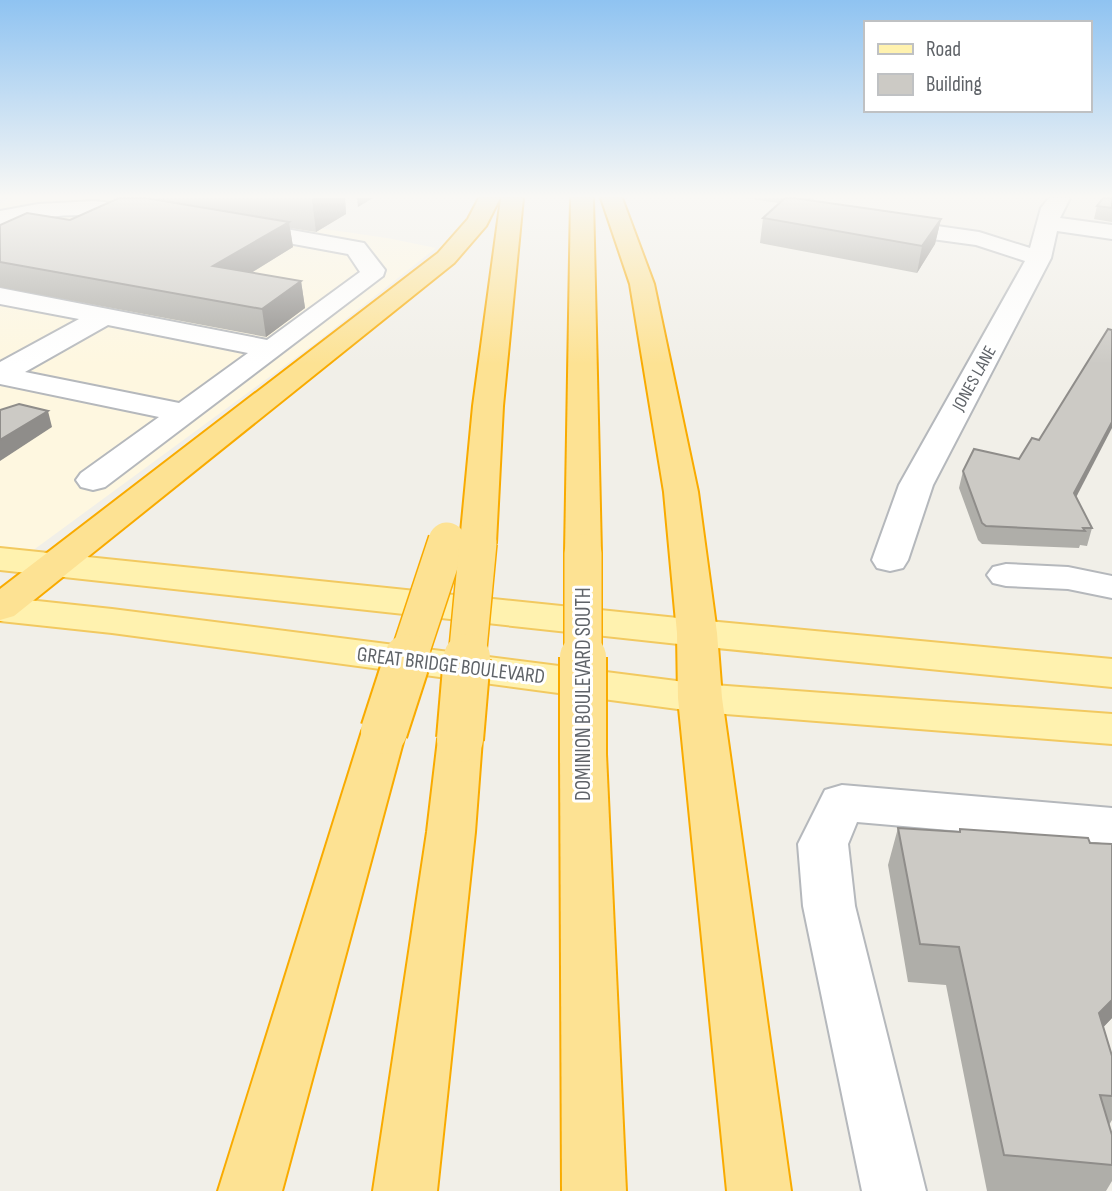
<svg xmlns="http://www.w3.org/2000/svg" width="1112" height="1191" font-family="'Sofia Sans Condensed',sans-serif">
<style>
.commercial{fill:#fef7e0}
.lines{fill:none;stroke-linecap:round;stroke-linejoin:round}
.minor-casing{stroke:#b5b8bc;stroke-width:4}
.major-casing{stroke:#f2c960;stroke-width:4}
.highway-casing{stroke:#f9ab00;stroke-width:4}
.minor{fill:#fff;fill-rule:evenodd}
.major{fill:#fff2af;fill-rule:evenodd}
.highway{fill:#fde293;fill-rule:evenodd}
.highway-bridge-far1-casing{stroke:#f9ab00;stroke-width:40;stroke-linecap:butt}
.highway-bridge-casing{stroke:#f9ab00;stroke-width:50;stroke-linecap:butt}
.highway-bridge-far1{stroke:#fde293;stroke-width:37}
.highway-bridge{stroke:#fde293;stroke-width:46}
.wall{fill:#afaea9}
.shaded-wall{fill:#8f8d8a}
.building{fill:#cccac5;stroke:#8f8d8a;stroke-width:2}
.labels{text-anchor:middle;stroke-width:6;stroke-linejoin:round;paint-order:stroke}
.far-street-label{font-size:18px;fill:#5f6368;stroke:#fff}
.street-label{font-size:21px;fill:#5f6368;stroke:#fff}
</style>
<rect width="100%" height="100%" fill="#f1efe8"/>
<path class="commercial" d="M14,198H111L387,238L436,248L313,345L28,554L0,551V203Z"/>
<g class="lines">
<defs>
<g id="minor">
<path d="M1049,198H1070L1060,218L1112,225V239L1057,231L1051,258L933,485L908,560L903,568L890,571L877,568L872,560L899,485L1025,261L976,245L888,233L880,231L877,226L880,221L888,219L979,232L1030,248L1041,208Z"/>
<path d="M94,201L151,207L159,209L162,214L159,219L151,221C100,212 51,213 0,225V211L38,204Z"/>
<path d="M241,221L364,243L385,270L383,276L105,487L93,490L81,487L76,480L81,473L159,417L0,384V362L79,319L0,304V288L267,340L360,272L348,254L233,233L230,228L233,223ZM108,325L248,353L179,403L25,372Z"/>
<path d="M1006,564L1068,567L1112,576V598L1068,589L1006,586L993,583L987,575L993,567Z"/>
<path d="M842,785L1112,808V844L857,822L848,844L855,906L926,1191H862L803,906L798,844L825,790Z"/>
</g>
<g id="major">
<path d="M0,548L697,620L1112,659V687L697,646L0,570Z"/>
<path d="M0,597L112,609L700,684L1112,714V744L700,712L112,633L0,621Z"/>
</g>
<g id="highway">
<path d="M479,198H500L486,226L454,263L14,616L0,620V589L438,253L468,219Z"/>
<path d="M501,198H523L503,406L496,543L491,551L478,554L465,551L460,543L473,406Z"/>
<path d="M571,198H593L601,553L596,561L583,564L570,561L565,553Z"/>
<path d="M601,198H622L654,284L698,492L717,633L722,698L791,1191H727L678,698L677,633L664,492L630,284Z"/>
<path d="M384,716L400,720L406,731L282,1191H218L362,731L368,720Z"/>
<path d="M460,723L476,728L482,739L475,832L437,1191H373L427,832L438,739L444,728Z"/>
<path d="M583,738L599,743L606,754L626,1191H562L560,754L567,743Z"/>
</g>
</defs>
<use href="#minor" class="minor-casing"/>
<use href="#major" class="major-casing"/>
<use href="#highway" class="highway-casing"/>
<use href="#minor" class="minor"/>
<use href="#major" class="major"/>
<use href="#highway" class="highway"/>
<defs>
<g id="highway-bridge-far1">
<path d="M583,553V659"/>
<path d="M408,659L447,541"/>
<path d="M467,659L478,543"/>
</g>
<g id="highway-bridge">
<path d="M583,657V754"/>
<path d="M384,731L408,657"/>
<path d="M460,739L467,657"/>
</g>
</defs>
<use href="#highway-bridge-far1" class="highway-bridge-far1-casing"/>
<use href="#highway-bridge" class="highway-bridge-casing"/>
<use href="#highway-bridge-far1" class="highway-bridge-far1"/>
<use href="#highway-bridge" class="highway-bridge"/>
</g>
<g class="wall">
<path d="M157,198H345L346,214L316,232L290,228L293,247L251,273L301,281L305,308L266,337L0,287V225L70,220L157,200Z"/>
<path d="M746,198H813L810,200L941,219L935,244L917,273L760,243L763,218L779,203Z"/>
<path d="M1112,198V222L1094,219L1097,206Z"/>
<path d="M963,471L1076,497L1092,528L1087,546L1080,545L1079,548L982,544L978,540L959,488Z"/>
<path d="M898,828L959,832L960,829L1112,844V1018L1103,1027L1112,1056V1120L1109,1125L1112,1135V1181L1106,1191H987L946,985L908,982L888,865Z"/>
</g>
<g class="shaded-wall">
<path d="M314,198H345L346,214L316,232L312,199Z"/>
<path d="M357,198H373L358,207Z"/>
<path d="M941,219L935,244L917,273L922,246Z"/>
<path d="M289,222L293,247L218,293L213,266Z"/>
<path d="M301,281L305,308L266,337L262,309Z"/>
<path d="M48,411L52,427L0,461V440Z"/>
<path d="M1112,422V428L1069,511L1074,493Z"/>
<path d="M1112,1000V1018L1081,1051L1099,1013Z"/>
</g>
<g class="building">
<path d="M119,198H146L289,222L213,266L301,281L262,309L0,262V225L27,213L70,220Z"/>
<path d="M785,198H794L941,219L922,246L763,218Z"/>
<path d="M1103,198H1112V208L1097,206Z"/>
<path d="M1108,329L1112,330V422L1074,493L1092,528H1083L1085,531L986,526L982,523L963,471L974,449L1019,459L1032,438L1039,440Z"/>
<path d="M19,404L48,411L0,440V410Z"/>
<path d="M898,828L960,832V829L1088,838L1090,843L1112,844V1000L1099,1013L1112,1056V1096L1100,1095L1112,1135V1165L1004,1155L959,947L920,944Z"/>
</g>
<linearGradient id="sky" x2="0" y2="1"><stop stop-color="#8fc3f1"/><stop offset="0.54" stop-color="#f9f8f5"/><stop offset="1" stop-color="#f9f8f5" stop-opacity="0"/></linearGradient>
<rect width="1112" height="364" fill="url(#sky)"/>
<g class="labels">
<g class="far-street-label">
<text transform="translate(974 378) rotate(-61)" y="6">JONES LANE</text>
</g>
<g class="street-label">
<text transform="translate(451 665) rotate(7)" y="7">GREAT BRIDGE BOULEVARD</text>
<text transform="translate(583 694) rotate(-90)" y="7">DOMINION BOULEVARD SOUTH</text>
</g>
</g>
<rect x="864" y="21" width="228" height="91" fill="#ffffff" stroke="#bfc1c3" stroke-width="2"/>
<rect x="878" y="44" width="35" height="10" fill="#fff2af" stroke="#bfc1c3" stroke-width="2"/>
<text x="926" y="56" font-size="21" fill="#5f6368">Road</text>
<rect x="878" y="74" width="35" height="21" fill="#cccac5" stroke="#bfc1c3" stroke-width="2"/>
<text x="926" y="91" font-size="21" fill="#5f6368">Building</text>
</svg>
